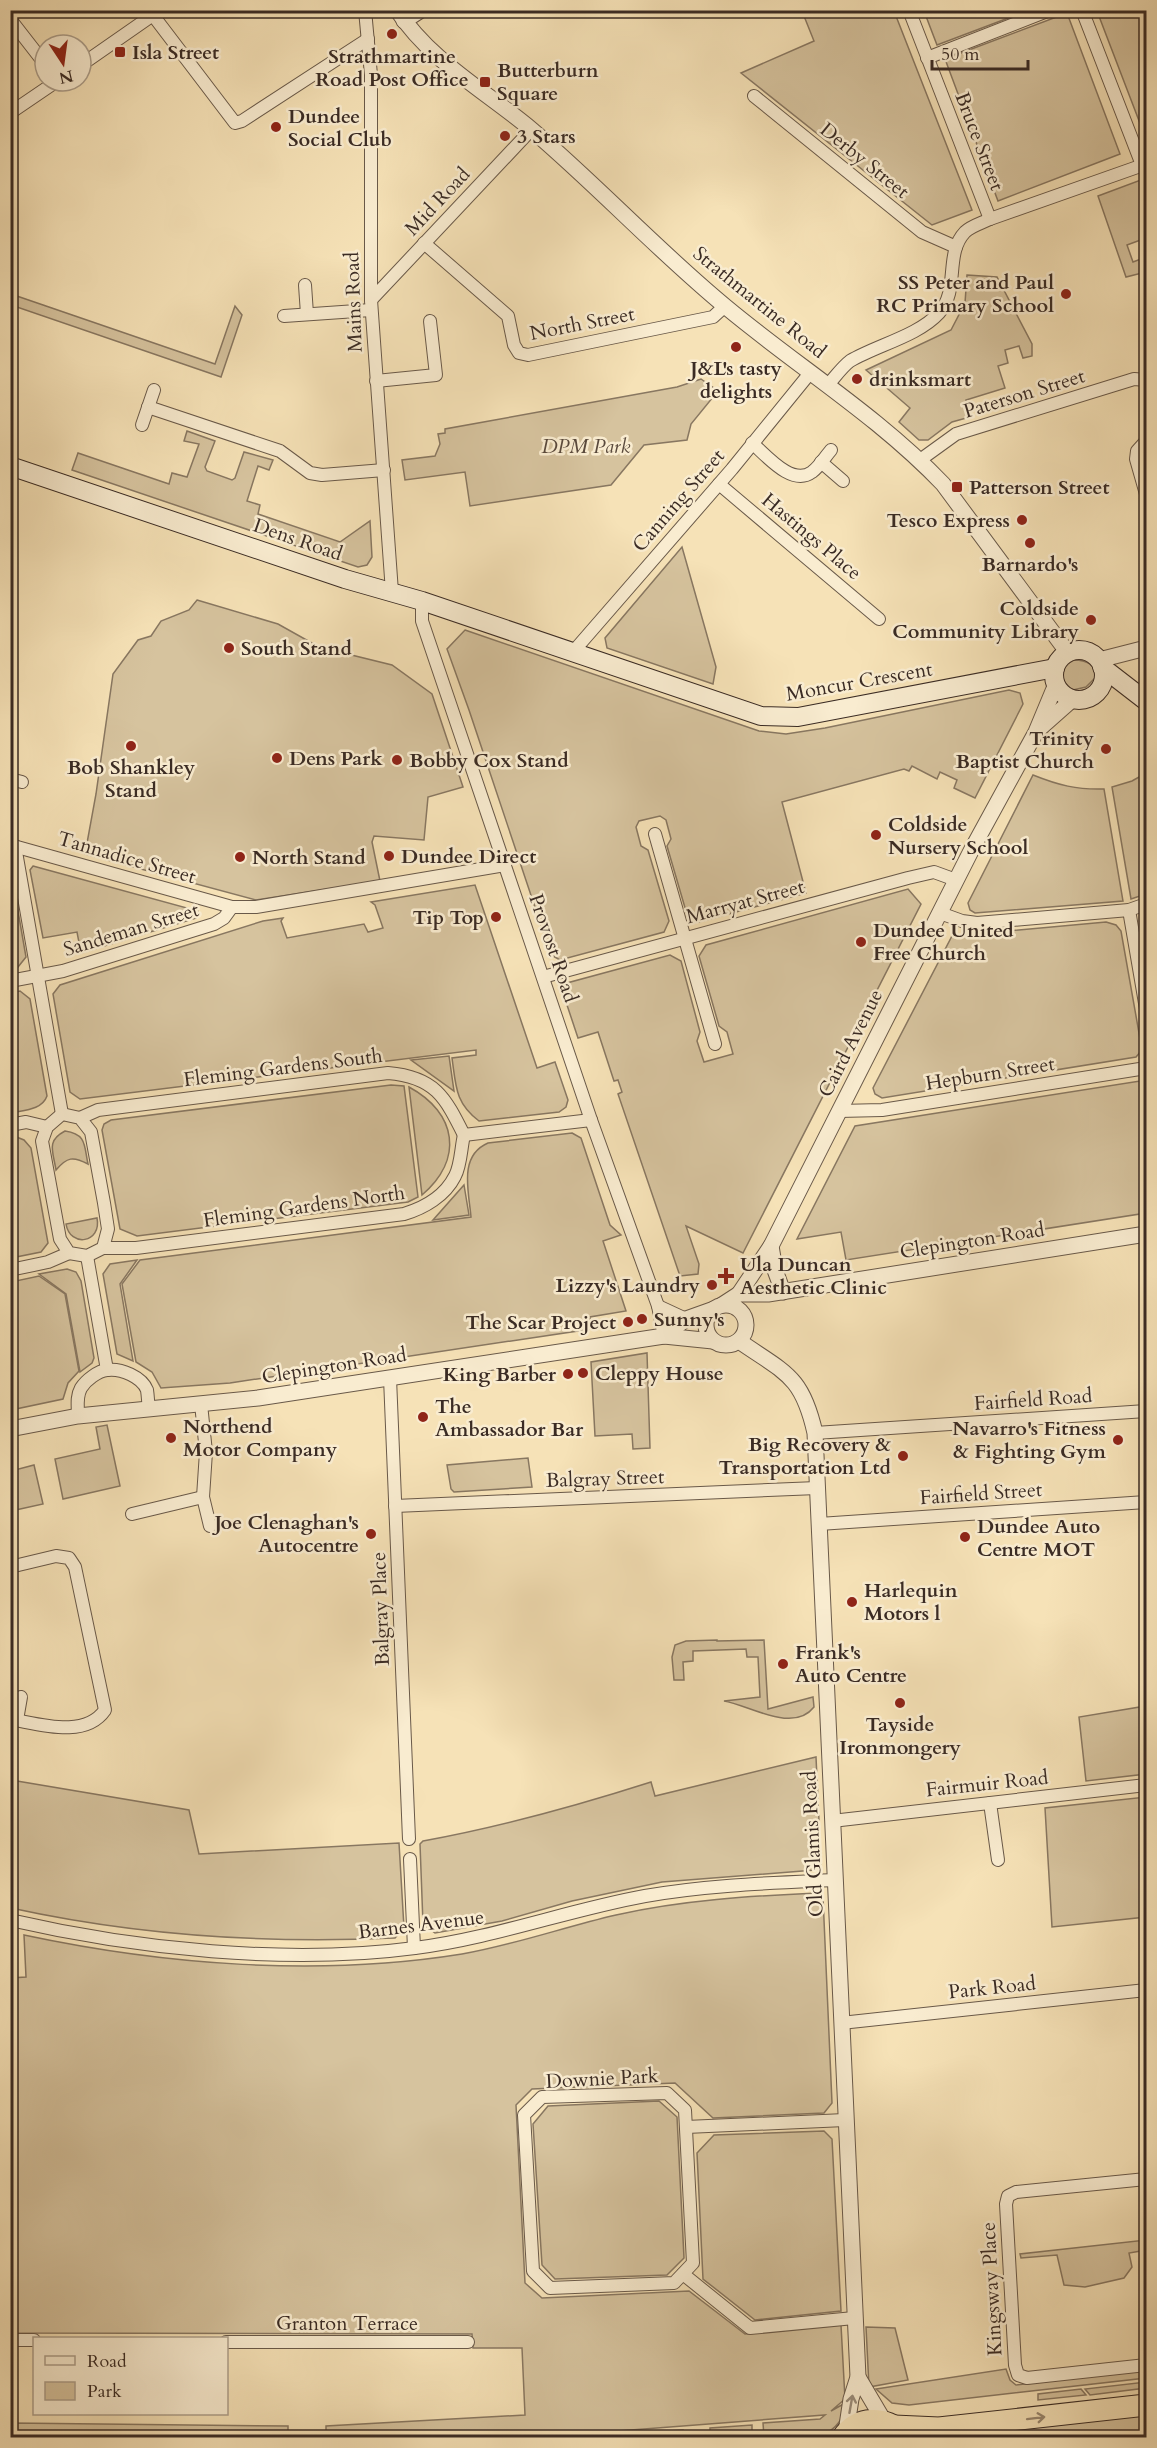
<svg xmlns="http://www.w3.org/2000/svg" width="1157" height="2448" font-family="Cardo,serif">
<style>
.green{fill:#d6c39e;stroke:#887761;stroke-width:1.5}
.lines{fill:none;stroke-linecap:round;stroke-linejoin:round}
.minor-casing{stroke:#695949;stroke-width:14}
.tertiary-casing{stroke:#695949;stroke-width:17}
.secondary-casing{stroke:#3a2b24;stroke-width:20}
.trunk-casing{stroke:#3a2b24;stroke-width:23}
.minor{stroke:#f9ecd0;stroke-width:12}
.tertiary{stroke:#f9ecd0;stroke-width:15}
.secondary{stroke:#f9ecd0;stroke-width:18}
.trunk{stroke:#f6e2b7;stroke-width:21}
.oneway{stroke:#9a8c7a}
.oneway2{stroke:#98866e}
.poi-dot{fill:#8f2418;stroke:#f9ecd0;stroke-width:2}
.labels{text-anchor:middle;stroke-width:5;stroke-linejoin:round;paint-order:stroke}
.poi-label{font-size:20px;font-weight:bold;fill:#3a2b24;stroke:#f9ecd0;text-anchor:start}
.street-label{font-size:20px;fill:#3a2b24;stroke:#f9ecd0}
.park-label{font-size:20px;font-style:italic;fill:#59493c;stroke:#f9ecd0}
</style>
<rect width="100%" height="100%" fill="#f6e2b7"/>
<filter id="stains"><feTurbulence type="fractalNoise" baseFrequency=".00333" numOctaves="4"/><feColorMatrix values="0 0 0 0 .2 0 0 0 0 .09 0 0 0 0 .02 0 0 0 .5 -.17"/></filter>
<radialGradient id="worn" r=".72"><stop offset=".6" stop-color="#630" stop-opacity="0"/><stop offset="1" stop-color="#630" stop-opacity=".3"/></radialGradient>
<g class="green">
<path d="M802,11H894L972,210L932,225L741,73L814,41Z"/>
<path d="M924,11H1027L937,45Z"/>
<path d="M1097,11H1146V139Z"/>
<path d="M1067,13L1120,154L998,201L945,59Z"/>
<path d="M1146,178V238L1127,245L1133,262L1146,257V272L1126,277L1098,196Z"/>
<path d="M967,275L997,277L1032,344V356L1023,358L1019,346L1005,350L1008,363L998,366L1005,388L966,400L970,417L952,422L928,440H919L899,422L910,408L866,370L951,330L965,303Z"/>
<path d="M11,294L215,364L235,306L242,315L221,377L11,305Z"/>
<path d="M701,379L718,391L691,424L687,440L644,445L611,485L470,506L465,472L405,480L402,460L435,456L440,444L438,434L445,433V429L677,387Z"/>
<path d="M187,431L215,441L205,467L207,471L232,480L235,478L244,452L273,460L269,470L258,466L247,501L260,505L258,514L340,542L370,521L372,557L367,565L358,567L72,470L78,453L169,484L172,473L187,477L199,444L184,441Z"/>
<path d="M682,547L716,667L713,684L607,648L605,638Z"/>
<path d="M197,600L278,624L319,647L392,665L432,694L463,787L428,797L424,840L374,836L372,842L380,881L256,900L85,854L96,794L113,674L138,640L151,636L161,621L189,610Z"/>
<path d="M465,630L759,731L786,734L825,728L1009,690L1020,693L1023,704L975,798L954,788L957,780L940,772L937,779L912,766L909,771L904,769L782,802L806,893L699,922L688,918L667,846L671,839L666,820L660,816L639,821L636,827L641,846L648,850L669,921L664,932L560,960L551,955L469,710L447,649Z"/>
<path d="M1074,660C1085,660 1095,664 1097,676L1086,687L1073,690C1063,684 1060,676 1065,665Z"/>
<path d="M1146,773V894L1131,899L1112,787L1132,781Z"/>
<path d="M1033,775C1058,785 1077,790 1104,789L1123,901L975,913L970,910L968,903Z"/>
<path d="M10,865L26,957L18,967L11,964Z"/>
<path d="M33,866L198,911L199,915L196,918L81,953L77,932L43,938L30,870Z"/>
<path d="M475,885L537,1068L555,1062L568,1100L566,1107L559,1112L479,1121C455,1103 456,1086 452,1058L476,1055V1050L80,1099L70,1092L53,994L60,985L263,921L283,918L281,921L287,938L364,924L368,932L383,928L375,905L371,902Z"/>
<path d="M908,889L921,904L743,1253L686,1226L699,1264L698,1274L680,1276L618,1094L622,1092L618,1080L614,1081L598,1032L578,1038L563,993L567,983L670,955L681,961L700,1032L697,1041L704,1062L733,1054L727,1032L719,1026L699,956L706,945Z"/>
<path d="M1106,922L1116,925L1121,931L1142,1050L1136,1057L882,1098L875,1094L873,1088L952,936Z"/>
<path d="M20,991L30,999L47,1096C42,1110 24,1110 11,1113V993Z"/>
<path d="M449,1056L454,1091L411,1060Z"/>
<path d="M1140,1081L1146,1087V1213L846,1260L841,1232L797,1239L855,1126Z"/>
<path d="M391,1085L404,1086L418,1197L408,1202L137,1236L120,1229L102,1130L104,1124L111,1120Z"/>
<path d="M409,1087C457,1113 464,1159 422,1195Z"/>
<path d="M65,1131C87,1134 84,1146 88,1164C73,1156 67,1157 56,1170C53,1151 46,1141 65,1131Z"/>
<path d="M572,1133L581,1138L610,1225L621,1235L603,1241L626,1311L590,1317L591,1329L230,1383L161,1388L152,1372L136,1362L122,1284L140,1260L471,1217C469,1192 458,1156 488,1143Z"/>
<path d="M14,1136L24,1140L31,1148L48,1243L41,1252L11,1258L10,1137Z"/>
<path d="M464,1185L469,1215L433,1220Z"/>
<path d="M97,1218C102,1243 70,1248 66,1224Z"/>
<path d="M137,1260L120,1284L133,1361L117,1354L103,1274L110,1264Z"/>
<path d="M67,1269L76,1272L81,1281L94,1358L92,1363L80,1372L66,1294L39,1274Z"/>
<path d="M39,1276L65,1294L79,1371L68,1383L63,1399L11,1410V1282Z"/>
<path d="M647,1353L650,1448L633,1449L632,1434L595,1436L591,1362Z"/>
<path d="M107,1425L120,1486L63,1499L55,1459L100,1449L96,1427Z"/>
<path d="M528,1458L532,1487L454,1492L451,1489L447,1465Z"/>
<path d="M34,1465L43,1504L11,1511V1471Z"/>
<path d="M717,1640V1641L764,1640L768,1709L813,1697L814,1707C793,1734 749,1705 724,1701L760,1697L758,1657H747L746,1649L693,1651V1661L683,1662L684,1680H674L672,1657L675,1645L686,1641Z"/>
<path d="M1146,1706V1774L1086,1781L1079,1717Z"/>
<path d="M816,1757L821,1864L815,1870L662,1882L572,1901L502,1921L435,1933L423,1924L420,1844L423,1841C500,1827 576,1806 651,1782L655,1796Z"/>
<path d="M11,1780L189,1810L199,1854L399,1843L404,1928L395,1938C264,1944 139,1936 11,1908Z"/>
<path d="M1146,1797V1917L1052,1927L1045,1808Z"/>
<path d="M818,1893L823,1897L832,2103L824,2113L713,2118L675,2083L532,2089L516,2105L525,2283L542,2298L689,2291L745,2334L841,2325L845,2399L831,2411L847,2402C839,2447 799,2437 764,2437L763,2423L820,2419L825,2415L527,2438L326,2437V2426L525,2415L522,2348H473L472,2334L11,2333L10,1978L26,1977L24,1935C165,1965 319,1977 462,1954C514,1945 564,1927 616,1915C682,1900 751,1896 818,1893Z"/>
<path d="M659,2101L677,2117L684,2258L667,2275L555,2279L542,2265L533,2124L548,2106Z"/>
<path d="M824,2131L832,2139L841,2311L755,2320L703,2279L697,2153L714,2135Z"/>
<path d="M1146,2240V2250L1129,2253L1132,2267L1124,2278L1085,2287L1064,2285L1057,2255L1021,2258L1020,2254Z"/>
<path d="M866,2327L895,2328L908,2380L869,2387Z"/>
<path d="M1006,2369L1010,2380L1016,2385L1146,2370V2378L909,2405L892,2403L876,2389Z"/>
<path d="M1146,2382V2388L1090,2395L1085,2389Z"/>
<path d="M1081,2389L1086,2395L1038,2400V2394Z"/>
<path d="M1146,2413V2436L918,2438Z"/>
<path d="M11,2423L288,2426V2437H11Z"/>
<path d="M752,2425V2431L710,2434V2428Z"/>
<path d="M683,2430V2436L575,2437Z"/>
</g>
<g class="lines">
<defs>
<g id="minor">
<path d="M149,10L235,123L242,121L368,39"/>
<path d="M365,10L371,75V300L392,592"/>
<path d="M729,10H733"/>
<path d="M909,10L990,219"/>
<path d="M1082,10L1142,165"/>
<path d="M10,19L45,64"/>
<path d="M927,58L1050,10"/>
<path d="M81,65L160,10"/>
<path d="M754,96L922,232L956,247"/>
<path d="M10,113L57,81"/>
<path d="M424,243L508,316L514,345L519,353L528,355L713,317L725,306"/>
<path d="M305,285L307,314"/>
<path d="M371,300L531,130"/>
<path d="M284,316L371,310"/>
<path d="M376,381L436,375L430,321"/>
<path d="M828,385C835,377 842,367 850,361C877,345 918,336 939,313C960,290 944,254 965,232C971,226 982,223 990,219L1146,164"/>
<path d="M148,407L280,451L310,473L322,475L384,470"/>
<path d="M142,425L154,390"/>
<path d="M1146,441L1137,451L1136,459L1146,494"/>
<path d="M752,443C766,455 792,487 812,472C819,467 825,457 831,450"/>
<path d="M920,460L956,434L1134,379L1146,380"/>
<path d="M821,462L843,481"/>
<path d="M719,484L879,619"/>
<path d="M422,601V621L591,1120L658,1306L664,1336"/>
<path d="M573,652L732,469L810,373"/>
<path d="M10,779L22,782"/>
<path d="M655,834L715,1044"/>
<path d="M10,845L232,907"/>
<path d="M15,846L62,1114"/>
<path d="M1129,910L1146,1009"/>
<path d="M940,913L962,921L977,923L1129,910L1146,904"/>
<path d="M543,977L908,878L934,872L956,880"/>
<path d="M10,981L63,971L214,924L224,918L232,907H256L505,865"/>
<path d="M839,1111L882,1110L1146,1068"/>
<path d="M62,1114L80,1118L91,1132L104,1203L108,1229L103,1248L87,1256L69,1253L60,1239L42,1141L47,1127Z"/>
<path d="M80,1118L98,1110L388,1073C435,1077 445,1097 464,1135"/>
<path d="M10,1125L26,1122L47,1127"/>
<path d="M464,1135L591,1120"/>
<path d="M103,1248H136L404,1214C424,1208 445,1196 455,1176C461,1165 461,1147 464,1135"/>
<path d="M87,1256L107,1370"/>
<path d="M10,1270L48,1262L69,1253"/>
<path d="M658,1306L686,1319"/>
<path d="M390,1378L409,1839"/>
<path d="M201,1404L206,1452L203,1497L210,1526"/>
<path d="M78,1416C78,1406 76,1397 81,1388C86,1380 98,1371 107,1370C121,1368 142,1377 147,1390C148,1396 148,1403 149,1409"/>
<path d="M815,1433L1146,1411"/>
<path d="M395,1506L817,1488"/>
<path d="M132,1514L203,1497"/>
<path d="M819,1524L1146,1502"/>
<path d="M10,1567L56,1556L69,1558L75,1567L105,1710C85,1739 40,1724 10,1719"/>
<path d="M17,1720L21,1697"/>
<path d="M990,1803L998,1860"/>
<path d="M832,1821L1146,1785"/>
<path d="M410,1859L414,1948"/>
<path d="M10,1920C136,1949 287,1965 415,1948C494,1938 568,1910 645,1896C708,1885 771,1883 834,1880"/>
<path d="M841,2023L1146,1990"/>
<path d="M667,2093L685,2110L693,2263L674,2283L550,2288L533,2271L524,2115L542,2097Z"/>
<path d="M686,2127L845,2120"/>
<path d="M1146,2179L1016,2192L1008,2196L1006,2204L1015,2365L1018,2375L1027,2378L1146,2365"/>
<path d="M683,2274L750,2328L854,2318"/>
<path d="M10,2340H34"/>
<path d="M226,2342H468"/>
</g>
<g id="tertiary">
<path d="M397,10C430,61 487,92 532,130C599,187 658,251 726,307C798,367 878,416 943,484L1068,653"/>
<path d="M404,21L421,10"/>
<path d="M1099,660L1146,648"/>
<path d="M1038,730L1073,699"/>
<path d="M771,1246L775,1270L783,1292"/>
<path d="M739,1294L771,1246L972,849L1036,732L1056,684"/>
<circle cx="726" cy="1325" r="20"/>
<path d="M722,1305L739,1294H768L1146,1234"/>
<path d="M664,1336L686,1319L714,1309"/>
<path d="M739,1341C785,1373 802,1375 815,1433L858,2377L851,2399L846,2432"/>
<path d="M10,1429L78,1416L258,1398L664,1336L713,1341"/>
<path d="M858,2377L884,2421"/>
</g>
<g id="secondary">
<path d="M10,466L345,579L422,601L761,716L798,717L1055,668"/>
<circle cx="1079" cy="675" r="25"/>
<path d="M1102,667L1146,701"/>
</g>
<g id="trunk">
<path d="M894,2426L939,2428L1146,2405"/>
<path d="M842,2438C858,2415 884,2416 904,2433"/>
</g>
</defs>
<use href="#minor" class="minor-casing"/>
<use href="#tertiary" class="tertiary-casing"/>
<use href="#secondary" class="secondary-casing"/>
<use href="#trunk" class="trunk-casing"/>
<use href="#minor" class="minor"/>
<use href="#tertiary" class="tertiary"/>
<use href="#secondary" class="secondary"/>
<use href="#trunk" class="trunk"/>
</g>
<defs><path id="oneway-shaft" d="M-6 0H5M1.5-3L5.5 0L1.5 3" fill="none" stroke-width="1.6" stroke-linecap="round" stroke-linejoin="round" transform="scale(1.5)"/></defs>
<use class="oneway" href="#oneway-shaft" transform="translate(851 2404) rotate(-80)"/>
<use class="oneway2" href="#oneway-shaft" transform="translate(1036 2418) rotate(-7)"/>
<g class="poi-dot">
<circle cx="392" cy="34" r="6"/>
<rect x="114" y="46" width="12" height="12" rx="3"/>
<rect x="479" y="76" width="12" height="12" rx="3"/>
<circle cx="276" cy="127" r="6"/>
<circle cx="505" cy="136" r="6"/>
<circle cx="1066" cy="294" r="6"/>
<circle cx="736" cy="347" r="6"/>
<circle cx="857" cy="379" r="6"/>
<rect x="951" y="481" width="12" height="12" rx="3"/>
<circle cx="1022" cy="520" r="6"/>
<circle cx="1030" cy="543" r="6"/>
<circle cx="1091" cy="620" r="6"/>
<circle cx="229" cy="648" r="6"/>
<circle cx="131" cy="746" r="6"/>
<circle cx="1106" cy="749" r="6"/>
<circle cx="277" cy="758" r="6"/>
<circle cx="397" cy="760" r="6"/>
<circle cx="876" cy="835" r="6"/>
<circle cx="389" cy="856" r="6"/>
<circle cx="240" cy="857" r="6"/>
<circle cx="496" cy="917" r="6"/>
<circle cx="861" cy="942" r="6"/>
<path d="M723 1267h6v6h6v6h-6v6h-6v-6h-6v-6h6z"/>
<circle cx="712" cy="1285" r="6"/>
<circle cx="642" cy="1319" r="6"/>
<circle cx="628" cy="1322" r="6"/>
<circle cx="583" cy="1373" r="6"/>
<circle cx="568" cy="1374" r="6"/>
<circle cx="423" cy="1417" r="6"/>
<circle cx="171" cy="1438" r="6"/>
<circle cx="1118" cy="1440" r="6"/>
<circle cx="903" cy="1456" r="6"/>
<circle cx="371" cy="1534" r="6"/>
<circle cx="965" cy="1537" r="6"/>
<circle cx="852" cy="1602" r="6"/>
<circle cx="783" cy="1664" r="6"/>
<circle cx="900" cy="1703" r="6"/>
</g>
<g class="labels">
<g class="poi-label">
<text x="132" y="59">Isla Street</text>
<text x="392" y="63" text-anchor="middle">Strathmartine<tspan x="392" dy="23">Road Post Office</tspan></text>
<text x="497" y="77">Butterburn<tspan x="497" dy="23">Square</tspan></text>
<text x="288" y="123">Dundee<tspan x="288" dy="23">Social Club</tspan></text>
<text x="517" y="143">3 Stars</text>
<text x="1054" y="289" text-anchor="end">SS Peter and Paul<tspan x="1054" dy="23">RC Primary School</tspan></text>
<text x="736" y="375" text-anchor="middle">J&amp;L's tasty<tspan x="736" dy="23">delights</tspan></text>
<text x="869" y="386">drinksmart</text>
<text x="969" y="494">Patterson Street</text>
<text x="1010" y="527" text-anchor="end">Tesco Express</text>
<text x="1030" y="571" text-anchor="middle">Barnardo's</text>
<text x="1079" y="615" text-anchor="end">Coldside<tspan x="1079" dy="23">Community Library</tspan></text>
<text x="241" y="655">South Stand</text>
<text x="1094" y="745" text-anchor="end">Trinity<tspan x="1094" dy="23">Baptist Church</tspan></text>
<text x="289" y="765">Dens Park</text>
<text x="409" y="767">Bobby Cox Stand</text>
<text x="131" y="774" text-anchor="middle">Bob Shankley<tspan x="131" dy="23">Stand</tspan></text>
<text x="888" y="831">Coldside<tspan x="888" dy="23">Nursery School</tspan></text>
<text x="401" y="863">Dundee Direct</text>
<text x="252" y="864">North Stand</text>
<text x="484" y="924" text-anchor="end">Tip Top</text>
<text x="873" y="937">Dundee United<tspan x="873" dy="23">Free Church</tspan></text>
<text x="740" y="1271">Ula Duncan<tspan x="740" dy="23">Aesthetic Clinic</tspan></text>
<text x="700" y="1292" text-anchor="end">Lizzy's Laundry</text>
<text x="654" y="1326">Sunny's</text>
<text x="616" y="1329" text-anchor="end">The Scar Project</text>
<text x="595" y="1380">Cleppy House</text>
<text x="556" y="1381" text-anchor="end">King Barber</text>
<text x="435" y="1413">The<tspan x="435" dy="23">Ambassador Bar</tspan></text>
<text x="183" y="1433">Northend<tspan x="183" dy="23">Motor Company</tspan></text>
<text x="1106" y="1435" text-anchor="end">Navarro's Fitness<tspan x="1106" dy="23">&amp; Fighting Gym</tspan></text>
<text x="891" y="1451" text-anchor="end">Big Recovery &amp;<tspan x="891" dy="23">Transportation Ltd</tspan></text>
<text x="359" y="1529" text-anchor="end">Joe Clenaghan's<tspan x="359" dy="23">Autocentre</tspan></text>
<text x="977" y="1533">Dundee Auto<tspan x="977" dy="23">Centre MOT</tspan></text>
<text x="864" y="1597">Harlequin<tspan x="864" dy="23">Motors l</tspan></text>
<text x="795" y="1659">Frank's<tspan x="795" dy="23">Auto Centre</tspan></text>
<text x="900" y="1731" text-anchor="middle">Tayside<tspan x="900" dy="23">Ironmongery</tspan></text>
</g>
<g class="street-label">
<text transform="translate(980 141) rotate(69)" y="7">Bruce Street</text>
<text transform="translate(865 160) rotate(39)" y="7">Derby Street</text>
<text transform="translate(437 201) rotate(-47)" y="7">Mid Road</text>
<text transform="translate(353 302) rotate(-92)" y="7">Mains Road</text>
<text transform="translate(760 302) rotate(39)" y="7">Strathmartine Road</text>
<text transform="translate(582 323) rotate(-11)" y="7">North Street</text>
<text transform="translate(1024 393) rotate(-17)" y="7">Paterson Street</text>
<text transform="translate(678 500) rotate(-49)" y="7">Canning Street</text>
<text transform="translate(812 536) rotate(40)" y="7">Hastings Place</text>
<text transform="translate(298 539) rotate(19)" y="7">Dens Road</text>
<text transform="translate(859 681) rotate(-10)" y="7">Moncur Crescent</text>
<text transform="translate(127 857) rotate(16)" y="7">Tannadice Street</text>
<text transform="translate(745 901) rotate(-15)" y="7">Marryat Street</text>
<text transform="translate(131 929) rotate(-17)" y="7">Sandeman Street</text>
<text transform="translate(554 948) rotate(71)" y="7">Provost Road</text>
<text transform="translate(850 1043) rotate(-63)" y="7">Caird Avenue</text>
<text transform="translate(283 1067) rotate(-7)" y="7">Fleming Gardens South</text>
<text transform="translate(990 1073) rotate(-9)" y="7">Hepburn Street</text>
<text transform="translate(304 1206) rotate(-8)" y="7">Fleming Gardens North</text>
<text transform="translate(972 1240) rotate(-9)" y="7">Clepington Road</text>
<text transform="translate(334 1365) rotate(-9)" y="7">Clepington Road</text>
<text transform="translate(1033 1399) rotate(-4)" y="7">Fairfield Road</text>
<text transform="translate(605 1478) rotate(-2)" y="7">Balgray Street</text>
<text transform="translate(981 1493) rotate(-4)" y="7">Fairfield Street</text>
<text transform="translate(380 1609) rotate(-92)" y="7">Balgray Place</text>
<text transform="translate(987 1783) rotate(-6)" y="7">Fairmuir Road</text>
<text transform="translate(812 1844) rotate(-93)" y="7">Old Glamis Road</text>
<text transform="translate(421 1924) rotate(-7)" y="7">Barnes Avenue</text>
<text transform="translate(992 1987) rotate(-6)" y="7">Park Road</text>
<text transform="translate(602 2078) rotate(-3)" y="7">Downie Park</text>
<text transform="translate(991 2289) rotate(-93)" y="7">Kingsway Place</text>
<text x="347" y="2330">Granton Terrace</text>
</g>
<g class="park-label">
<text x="586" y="453">DPM Park</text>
</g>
</g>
<rect width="1157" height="2448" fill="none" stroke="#f6e2b7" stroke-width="36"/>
<rect x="12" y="12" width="1133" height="2424" fill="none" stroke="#3a2b24" stroke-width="3"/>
<rect x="18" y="18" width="1121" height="2412" fill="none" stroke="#3a2b24" stroke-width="1.5"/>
<rect x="33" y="2337" width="195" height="78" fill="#f9ecd0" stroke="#ad9f8b" stroke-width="1.5"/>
<rect x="45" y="2356" width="30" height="9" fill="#f9ecd0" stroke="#ad9f8b" stroke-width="1.5"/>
<text x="87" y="2367" font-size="18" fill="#3a2b24">Road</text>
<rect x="45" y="2382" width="30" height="18" fill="#d6c39e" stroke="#ad9f8b" stroke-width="1.5"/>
<text x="87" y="2397" font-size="18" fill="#3a2b24">Park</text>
<g transform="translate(63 63) rotate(167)"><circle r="28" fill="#f9ecd0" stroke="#ad9f8b" stroke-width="1.5"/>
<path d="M0-4.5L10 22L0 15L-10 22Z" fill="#8f2418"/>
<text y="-9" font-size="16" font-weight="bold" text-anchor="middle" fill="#3a2b24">N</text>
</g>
<path d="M932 60v9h96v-9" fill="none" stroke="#3a2b24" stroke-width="3"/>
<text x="941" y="60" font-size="18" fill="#3a2b24" stroke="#f9ecd0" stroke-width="4.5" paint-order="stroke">50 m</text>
<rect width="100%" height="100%" filter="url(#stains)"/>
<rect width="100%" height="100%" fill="url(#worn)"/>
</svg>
